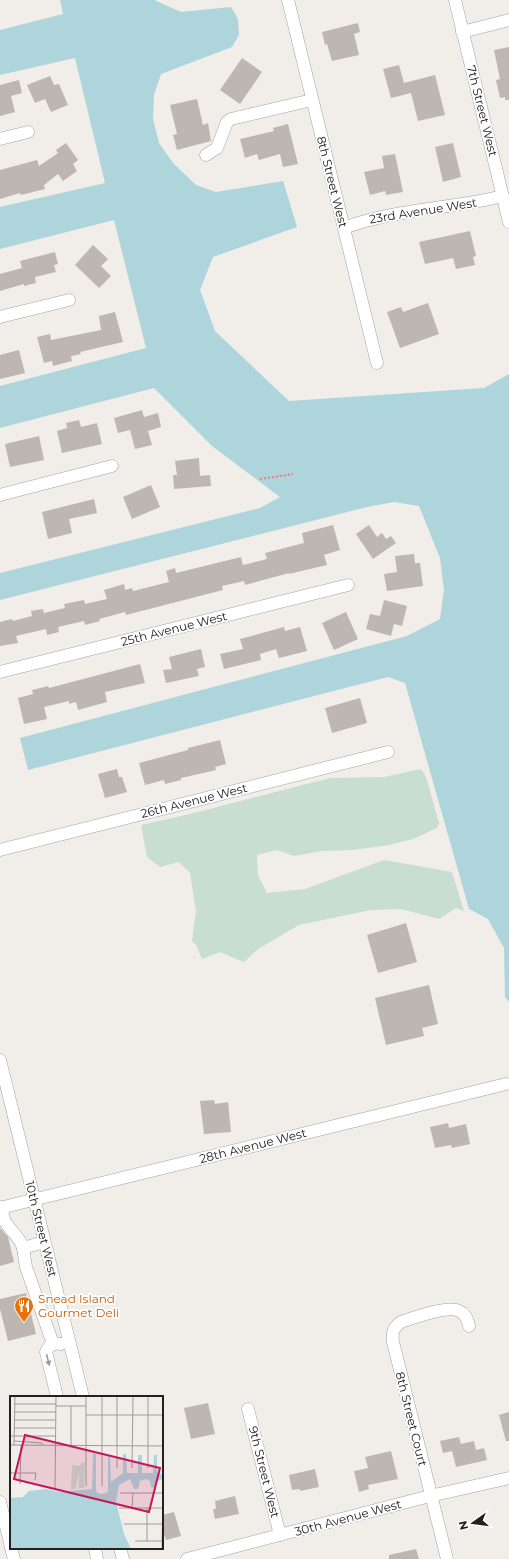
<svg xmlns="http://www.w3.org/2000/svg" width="509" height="1559" font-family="Montserrat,sans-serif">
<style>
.wetland{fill:#c7ded1}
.water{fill:#add5db}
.building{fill:#beb6b1}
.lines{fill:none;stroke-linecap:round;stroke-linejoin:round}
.minor-casing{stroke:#a2a2a2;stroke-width:13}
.path{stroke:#f17a7a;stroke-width:2;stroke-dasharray:2 2;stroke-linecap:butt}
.minor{stroke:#fff;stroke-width:12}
.oneway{fill:#9b9b9b}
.labels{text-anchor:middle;stroke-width:3.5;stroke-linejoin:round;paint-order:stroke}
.street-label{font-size:12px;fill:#212121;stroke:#fff}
.food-label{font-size:12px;fill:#c56008;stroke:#fff;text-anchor:start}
.inset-road{fill:none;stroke:#9e9b99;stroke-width:1}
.view{fill:#c2185b;fill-opacity:0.15;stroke:#c2185b;stroke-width:2}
.inset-edge{fill:none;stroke:#212121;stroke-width:2}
</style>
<rect width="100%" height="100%" fill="#f1ede9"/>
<path class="wetland" d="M421,769L426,777L439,823L437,828L413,839L389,845L353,850L323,851L294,856L277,850L257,855L258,875L267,893L305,889L384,860L452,872L464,911L456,908L439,919L401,909L371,910L299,925L258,949L244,962L220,952L202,959L196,945L192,941L196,911L190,873L179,862L160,867L147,857L141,825L194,813L330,778L384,777Z"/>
<path class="water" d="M60,0H154L181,12L231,7L238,19L239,35L232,47L161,74L154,95L153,119L159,143L173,163L196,185L216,192L283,181L297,227L213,257L200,290L215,331L289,401L484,388L509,374V1002L505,997L504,948L488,919L469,909L405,683L388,677L28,770L20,738L407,636L440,619L444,590L440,558L419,506L394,502L367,507L0,600V573L260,508L280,497L212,446L154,388L0,428V386L146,348L114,220L0,249V207L105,183L75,58L0,75V30L63,14Z"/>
<g class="building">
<path d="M358,23L360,32L354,34L359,55L332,61L327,44L325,45L322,32Z"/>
<path d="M509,47V100H505V97L500,98L496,80L500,79L494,50Z"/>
<path d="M242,58L262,72L240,104L220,90Z"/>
<path d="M399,65L404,83L435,75L445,115L418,121L411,93L391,98L383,69Z"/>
<path d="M50,76L54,85L59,84L68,105L51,112L45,99L35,103L27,85Z"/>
<path d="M19,80L22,93L11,96L15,112L0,116V85Z"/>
<path d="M197,99L203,125L208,123L211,141L177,150L173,135L177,134L170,105Z"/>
<path d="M288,124L298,164L283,167L280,154L259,160L257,154L245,158L240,139L274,131L273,128Z"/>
<path d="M66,143L78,160L73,164L77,171L63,181L58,174L44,185L45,189L21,195L20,193L0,199V170L37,160L39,166L58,153L56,150Z"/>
<path d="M453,143L461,177L443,182L435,147Z"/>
<path d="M395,154L403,192L386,195L385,191L370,195L364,172L384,168L382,156Z"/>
<path d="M470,231L476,256L473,257L475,265L456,269L453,258L425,264L419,242Z"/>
<path d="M93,245L108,259L101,266L111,276L99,288L75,265Z"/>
<path d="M55,252L58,264L54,265L56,272L35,277L36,283L24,286V284L0,291V274L22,268L20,261Z"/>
<path d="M428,303L439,334L400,348L387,312L401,307L403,312Z"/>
<path d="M115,312L123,342L80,352L81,354L71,356L72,361L53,366L52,361L44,363L37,337L50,334L51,340L101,330L99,316Z"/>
<path d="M19,350L25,373L0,379V355Z"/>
<path d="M142,410L144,417L158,413L161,427L148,431L152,445L135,449L130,430L118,433L114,418Z"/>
<path d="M79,420L81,427L97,423L102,444L62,453L57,431L67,428L66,423Z"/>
<path d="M39,436L44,460L10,467L5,444Z"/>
<path d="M199,458L200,476L210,475L211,486L174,489L173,475H177L175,461Z"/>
<path d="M151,485L160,507L132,519L123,497Z"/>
<path d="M94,499L97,513L69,519L72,533L48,539L42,512Z"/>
<path d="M333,525L340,550L324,555L327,565L289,574V573L245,585L244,581L222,586L223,590L126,615L125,612L99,619L100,621L85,625L84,621L58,627L59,632L47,635L46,629L16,636L18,643L0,646V622L12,619L13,621L32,616L31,611L43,609L44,613L65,608L64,604L84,600L85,604L107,599L104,590L124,584L125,590L132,588L133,591L169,582L166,571L175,568L176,573L241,557L243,565L267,559L265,553L304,543L302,533Z"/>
<path d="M369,525L377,537L382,533L386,539L391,536L396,543L373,559L356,534Z"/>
<path d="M414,554L415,563H420L423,586L387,591L384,574L397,572L395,556Z"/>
<path d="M384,600L407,606L402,626L394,624L391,636L366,629L370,614L380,616Z"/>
<path d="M346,612L358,639L334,650L322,623Z"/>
<path d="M284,627L285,631L300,627L307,651L279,658L276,649L260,654L261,660L224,669L220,654L243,649L240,639Z"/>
<path d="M201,649L205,667L197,669L199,676L166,683L163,670L172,669L169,657Z"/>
<path d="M140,664L145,683L105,692L107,702L78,710L76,702L69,704V701L44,707L47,719L24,724L18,698L33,694L32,690L48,686L49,688Z"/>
<path d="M360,698L367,723L332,733L325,708Z"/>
<path d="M220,740L226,764L215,767L216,770L181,778V780L165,784L164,780L145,785L139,763L188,750V748Z"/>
<path d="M117,769L119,777H122L127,792L105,798L98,774Z"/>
<path d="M406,923L417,962L378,973L367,935Z"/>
<path d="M429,985L438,1024L422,1028L424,1036L386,1045L375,998Z"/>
<path d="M214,1100L215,1104L228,1102L231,1132L204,1134L200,1101Z"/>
<path d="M448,1123L449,1128L466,1124L470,1144L452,1148L451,1145L435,1148L430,1127Z"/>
<path d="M0,1228L8,1237L14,1262L0,1266Z"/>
<path d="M26,1293L36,1334L8,1341L0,1309V1299Z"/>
<path d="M208,1403L215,1434L191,1439L184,1408Z"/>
<path d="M509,1412V1441H506L499,1415Z"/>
<path d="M459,1437L461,1444L474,1441L476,1450L484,1448L487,1460L456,1467L452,1451L443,1453L440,1441Z"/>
<path d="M391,1451L398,1479L368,1485L369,1489L359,1492L354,1471L368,1468L365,1457Z"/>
<path d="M315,1469L319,1487L300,1491V1489L292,1490L289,1475Z"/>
<path d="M235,1496L239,1514L215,1519L213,1509H216L215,1501Z"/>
<path d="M174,1512L181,1536L166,1540L164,1534L162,1535V1515Z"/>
<path d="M416,1549L419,1559H389V1555Z"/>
</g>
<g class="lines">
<defs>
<g id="minor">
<path d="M288,0L377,363"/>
<path d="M455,0L509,222"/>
<path d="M462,32L509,20"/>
<path d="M0,139L28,132"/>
<path d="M206,155L217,148L227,122L231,119L312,100"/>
<path d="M344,228C395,209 450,209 503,196"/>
<path d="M0,317L69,300"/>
<path d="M0,495L112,466"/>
<path d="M0,672L348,585"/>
<path d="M0,850L388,752"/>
<path d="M0,1060L83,1397"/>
<path d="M1,1207C3,1212 3,1219 6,1223C12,1233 20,1237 23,1248L44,1242"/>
<path d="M0,1208L506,1084"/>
<path d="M23,1248L26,1267L53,1344"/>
<path d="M57,1397L46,1352C49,1345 54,1342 61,1344"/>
<path d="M248,1409L280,1535"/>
<path d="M0,1502L11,1547"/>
<path d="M11,1548L14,1559"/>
<path d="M95,1548L97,1559"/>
<path d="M120,1548L123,1559"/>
<path d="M187,1559L430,1496L509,1478"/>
<path d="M447,1559L393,1342C392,1332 393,1328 401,1322C413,1318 448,1305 459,1311C466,1314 468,1320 469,1326"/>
</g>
</defs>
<use href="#minor" class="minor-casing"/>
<path class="path" d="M260,479L293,474"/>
<use href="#minor" class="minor"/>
</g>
<defs><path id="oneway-solid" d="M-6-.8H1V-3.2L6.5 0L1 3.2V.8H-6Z"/></defs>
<use class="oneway" href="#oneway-solid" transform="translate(48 1360) rotate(76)"/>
<defs>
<symbol id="restaurant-pin" viewBox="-11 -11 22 30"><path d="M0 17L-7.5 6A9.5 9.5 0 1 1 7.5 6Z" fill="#e8710a" stroke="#fff"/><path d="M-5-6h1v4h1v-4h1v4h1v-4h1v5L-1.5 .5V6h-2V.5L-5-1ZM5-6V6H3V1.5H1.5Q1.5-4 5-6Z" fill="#fff"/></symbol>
</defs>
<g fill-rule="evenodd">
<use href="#restaurant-pin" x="13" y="1295" width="22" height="30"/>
</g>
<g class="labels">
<g class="street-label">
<text transform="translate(482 111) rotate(76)" y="4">7th Street West</text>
<text transform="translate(332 182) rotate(76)" y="4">8th Street West</text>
<text transform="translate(423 211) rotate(-9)" y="4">23rd Avenue West</text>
<text transform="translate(174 629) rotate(-14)" y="4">25th Avenue West</text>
<text transform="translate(194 801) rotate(-14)" y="4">26th Avenue West</text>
<text transform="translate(253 1146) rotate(-14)" y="4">28th Avenue West</text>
<text transform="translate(41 1229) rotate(76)" y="4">10th Street West</text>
<text transform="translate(411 1419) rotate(76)" y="4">8th Street Court</text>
<text transform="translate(264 1472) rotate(76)" y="4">9th Street West</text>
<text transform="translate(348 1518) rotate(-15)" y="4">30th Avenue West</text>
</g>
<g class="food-label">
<text x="38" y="1303">Snead Island<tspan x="38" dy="14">Gourmet Deli</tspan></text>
</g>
</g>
<g transform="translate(10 1396)">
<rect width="153" height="153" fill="#f1ede9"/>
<path d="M72,66L75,67L74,92H69V76L67,87L65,93H61L62,69L70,70Z" fill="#c7ded1"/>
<path d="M83,58H86V94L87,97L92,98L98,96V59H100L101,86L113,77V58H116L117,77H128V59H132V77H143L144,59H147V77L153,78V83L147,85L144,92L141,91L140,85L136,83L130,85L128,93H124L120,83L109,89L106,106L114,138L121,153H0V102L13,101L19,95L36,93L49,96L82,93Z" fill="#add5db"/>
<path class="inset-road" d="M76,0V90M4,8H46M46,10H76M61,10V49M4,16H46M76,19H153M4,24H45M4,32H45M0,40H45M4,45L32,47V49M0,49L153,50M4,49L5,0M107,72V0M122,72L123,0M138,72V0M0,77H26L25,84M10,88L11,49M92,90V0M45,93L46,0M110,97H153M109,112H152M122,112L123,97M114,128H153M125,145H153M137,145V112M152,153L153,97"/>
<path class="view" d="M15,39L150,72L139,116L4,83Z"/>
<rect width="153" height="153" class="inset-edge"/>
</g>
<g transform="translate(473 1523) rotate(256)" stroke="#ffffff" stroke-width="3" paint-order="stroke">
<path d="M0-3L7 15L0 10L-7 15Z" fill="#212121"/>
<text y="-6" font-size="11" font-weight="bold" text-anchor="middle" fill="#212121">N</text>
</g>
</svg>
